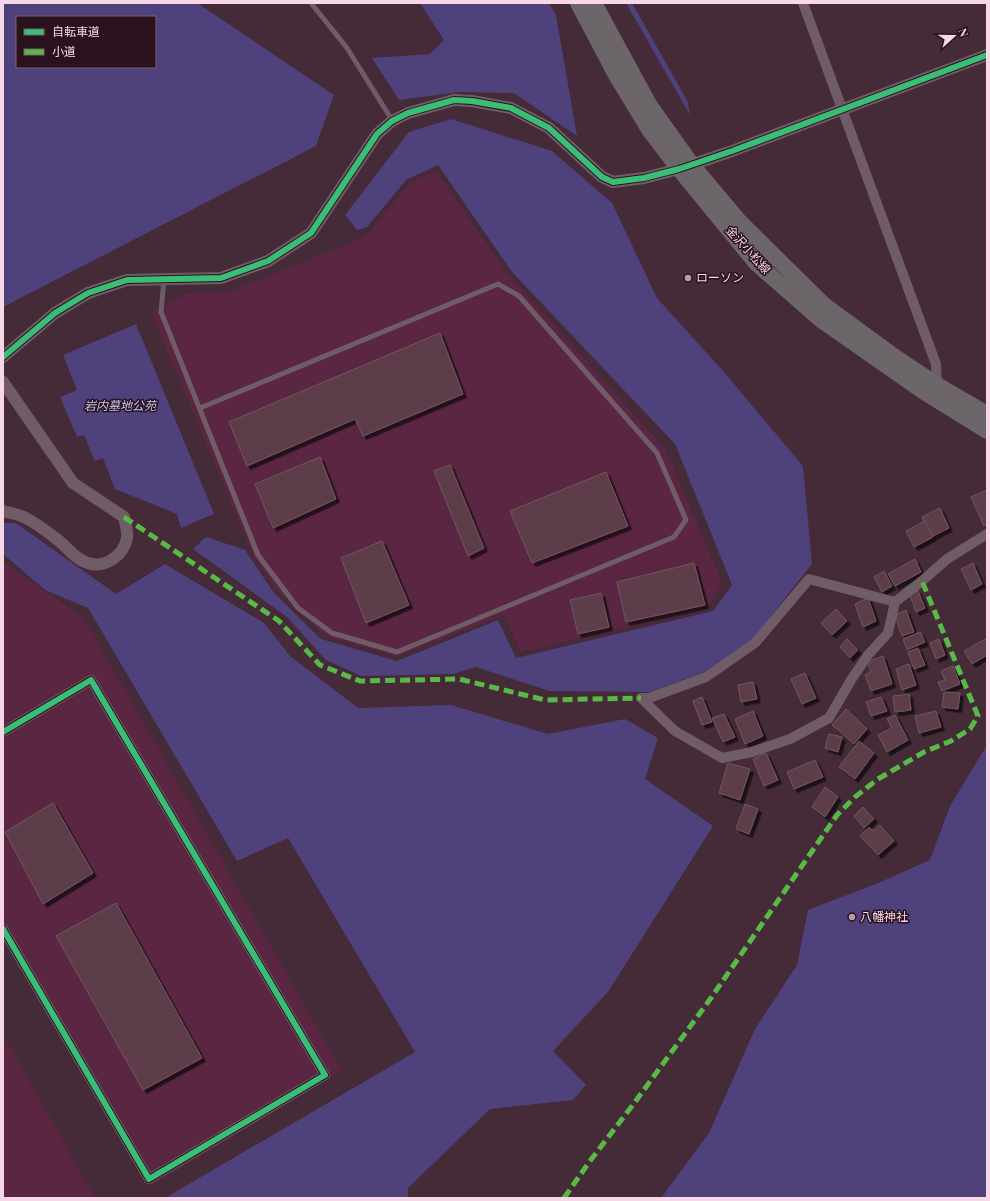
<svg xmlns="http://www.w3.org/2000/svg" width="990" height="1201" font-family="'Playfair Display','Noto Sans JP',serif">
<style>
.built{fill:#5b2642}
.green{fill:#4f417c;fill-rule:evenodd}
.building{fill:#5b3e48;stroke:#6f575f;filter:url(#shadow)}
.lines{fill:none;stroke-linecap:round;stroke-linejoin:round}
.service{stroke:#705c66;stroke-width:5}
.minor{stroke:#705c66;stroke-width:10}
.tertiary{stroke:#705c66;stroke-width:12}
.primary{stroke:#6c666b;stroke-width:16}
.quiet{stroke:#58b947;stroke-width:5;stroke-dasharray:10 5;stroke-linecap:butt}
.cycleway-casing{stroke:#29121e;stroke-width:8}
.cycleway{stroke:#3abd76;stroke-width:6}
.poi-dot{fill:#b99aa9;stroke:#29121e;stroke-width:1.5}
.labels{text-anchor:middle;stroke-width:3;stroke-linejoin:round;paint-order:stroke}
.street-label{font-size:12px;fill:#f8d7e6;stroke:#29121e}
.poi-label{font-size:12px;fill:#f8d7e6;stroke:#29121e;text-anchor:start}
.park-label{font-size:12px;font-style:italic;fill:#c9c5f0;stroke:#29121e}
</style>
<defs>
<filter id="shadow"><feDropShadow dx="3.5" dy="3.5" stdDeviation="0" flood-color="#0009"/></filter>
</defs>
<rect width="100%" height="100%" fill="#452a38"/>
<g class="built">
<path d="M436,171L507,273L666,450L722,582L706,609L521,652L504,615L397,656L325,636L274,587L253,555L151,312L186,294L231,291L365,237L409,184Z"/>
<path d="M3,562L83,617L342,1071L149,1187L3,936Z"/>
<path d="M3,1034L95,1198H3Z"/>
</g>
<g class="green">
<path d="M3,3H197L334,95L316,146L3,307ZM17,17H155V67H17Z"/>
<path d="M420,3H549L556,15L577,136L514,93L460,92L399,100L372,58L430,54L444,40Z"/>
<path d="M626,3H632L688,102L690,115Z"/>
<path d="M451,119L552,151L612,203L657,298L723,371L803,466L812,564L753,639L704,672L649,692L549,691L476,667L453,674L361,676L326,660L287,617L193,549L206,537L245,550L274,593L321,639L397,661L498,620L516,658L713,611L732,585L675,444L512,272L438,165L406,180L367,227L357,230L345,215L409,132Z"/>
<path d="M136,324L214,514L181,528L177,514L115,489L103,458L95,461L84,435L77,437L60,397L77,390L63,355Z"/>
<path d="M3,523H16L116,594L165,564L264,623L290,656L358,708L451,705L548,734L625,719L658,738L645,779L713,826L608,992L553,1051L586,1085L573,1100L490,1109L408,1188V1198H165L415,1052L288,838L237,861L88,608L45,590L3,554Z"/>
<path d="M987,745V1198H661L709,1133L755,1029L797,965L808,910L878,883L930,860L950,806Z"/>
</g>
<g class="building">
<path d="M440,333L463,394L363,436L355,419L247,466L229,422Z"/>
<path d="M320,457L336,499L273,528L255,484Z"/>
<path d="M450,465L484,548L468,556L434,471Z"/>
<path d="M606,472L628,526L532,563L510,511Z"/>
<path d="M987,490V524L984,526L971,497Z"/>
<path d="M940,508L949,528L931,537L922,517Z"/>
<path d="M925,521L933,537L914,547L906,531Z"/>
<path d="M382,541L409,605L366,623L341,558Z"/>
<path d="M915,559L921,572L895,586L888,574Z"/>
<path d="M694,563L705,605L626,622L617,582Z"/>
<path d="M973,563L982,584L971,590L961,569Z"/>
<path d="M884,571L892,586L882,592L874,577Z"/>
<path d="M918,591L925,608L916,612L910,595Z"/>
<path d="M601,593L609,627L578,634L570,600Z"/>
<path d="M868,598L876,621L863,627L855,604Z"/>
<path d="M836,609L847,621L832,635L821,623Z"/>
<path d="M906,610L914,632L902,636L895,615Z"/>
<path d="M920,632L925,642L907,650L903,639Z"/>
<path d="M987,638V655L972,664L964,651Z"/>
<path d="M847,639L858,650L850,658L840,647Z"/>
<path d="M939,639L945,655L936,659L930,643Z"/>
<path d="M918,648L925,665L914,669L908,652Z"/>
<path d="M883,656L892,684L871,691L865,675L871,672L867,662Z"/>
<path d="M909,664L916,685L902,690L896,669Z"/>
<path d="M953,666L960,684L942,691L938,682L945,680L941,671Z"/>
<path d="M805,673L816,698L802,704L791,679Z"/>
<path d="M753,682L757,699L741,702L738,685Z"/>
<path d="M944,692L960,693L958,709L942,707Z"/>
<path d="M909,694L911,710L895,712L893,696Z"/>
<path d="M702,697L712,722L702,725L693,701Z"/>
<path d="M881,697L887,711L871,716L866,702Z"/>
<path d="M846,709L867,729L854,744L832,725Z"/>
<path d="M753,711L763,736L745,744L735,719Z"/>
<path d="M936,711L941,727L919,733L915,716Z"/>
<path d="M724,714L735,737L723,742L712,718Z"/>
<path d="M895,715L908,740L887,752L878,735L892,728L887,719Z"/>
<path d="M829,734L842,737L838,752L825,748Z"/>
<path d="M859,741L874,753L855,779L839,767Z"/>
<path d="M766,753L778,780L764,786L753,759Z"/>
<path d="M815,760L823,777L794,789L787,772Z"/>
<path d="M728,763L750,769L740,800L719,793Z"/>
<path d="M825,787L838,797L825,817L812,807Z"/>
<path d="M53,803L93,873L43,904L5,832Z"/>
<path d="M745,804L758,809L749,834L736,829Z"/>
<path d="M863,807L874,819L864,828L854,816Z"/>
<path d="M880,825L894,841L878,855L860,836L869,827L873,831Z"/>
<path d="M116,903L202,1058L143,1090L56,936Z"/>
</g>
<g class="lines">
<g class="service">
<path d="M311,3L347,48L392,120"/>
<path d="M164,279L161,312L258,555L298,608L332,633L397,652L674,537L686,520L657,453L519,296L498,284L200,408"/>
</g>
<g class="minor">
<path d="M803,3L936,364L937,385"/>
<path d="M641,698H649L706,677L755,643L809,579L895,602L922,581L947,559L987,534"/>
<path d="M641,698L675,731L722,758L752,752L790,739L829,718L851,680L868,655L888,633L895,602"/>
<path d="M3,732L91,680L325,1075L149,1179L3,929"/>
</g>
<g class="tertiary">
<path d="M3,357L55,313L88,293L127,280L221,278L268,261L311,233L377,134L392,121L408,113L454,100L472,101L511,108L549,128L602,177L613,182L644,178L679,169L732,151L987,55"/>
<path d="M3,382L73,483L124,517C125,523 128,531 127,538C124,555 105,569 88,563C74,559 66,545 54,537C45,530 34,522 24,517C17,514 10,513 3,511"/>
</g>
<g class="primary">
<path d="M578,3L616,75L650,131L679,169L756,263L821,320L924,392L987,431"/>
<path d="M594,3L650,106L692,165L739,221L824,305L895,357L937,385L987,414"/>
</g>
<g class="quiet">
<path d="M124,517L279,621L320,665L360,681L459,679L545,700L641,698"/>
<path d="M564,1198L590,1161L635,1102L711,998L837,815L855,797L878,779L924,752L951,741L970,729L978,716L922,581"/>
</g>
<defs>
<g id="cycleway">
<path d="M3,357L55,313L88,293L127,280L221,278L268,261L311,233L377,134L392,121L408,113L454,100L472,101L511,108L549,128L602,177L613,182L644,178L679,169L732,151L987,55"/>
<path d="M3,732L91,680L325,1075L149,1179L3,929"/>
</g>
</defs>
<use href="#cycleway" class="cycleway-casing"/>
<use href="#cycleway" class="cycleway"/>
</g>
<g class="poi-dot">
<circle cx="688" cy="278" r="4"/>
<circle cx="852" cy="917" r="4"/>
</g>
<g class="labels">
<g class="street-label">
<text transform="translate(748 250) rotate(48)" y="4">金沢小松線</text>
</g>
<g class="poi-label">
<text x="696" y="282">ローソン</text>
<text x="860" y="921">八幡神社</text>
</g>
<g class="park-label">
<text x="120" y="410">岩内墓地公苑</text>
</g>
</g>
<rect width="990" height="1201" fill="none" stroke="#f8d7e6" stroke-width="8"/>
<rect x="16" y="16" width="140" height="52" fill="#29121e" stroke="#7c616e"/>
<rect x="24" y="29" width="20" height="6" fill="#3abd76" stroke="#7c616e"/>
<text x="52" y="36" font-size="12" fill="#f8d7e6">自転車道</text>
<rect x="24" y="49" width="20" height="6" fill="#58b947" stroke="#7c616e"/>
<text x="52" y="56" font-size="12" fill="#f8d7e6">小道</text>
<g transform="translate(954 36) rotate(69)" stroke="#29121e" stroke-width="3" paint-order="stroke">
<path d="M0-3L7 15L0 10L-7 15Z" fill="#f8d7e6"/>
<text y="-6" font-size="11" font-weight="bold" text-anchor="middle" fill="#f8d7e6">N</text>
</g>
</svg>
